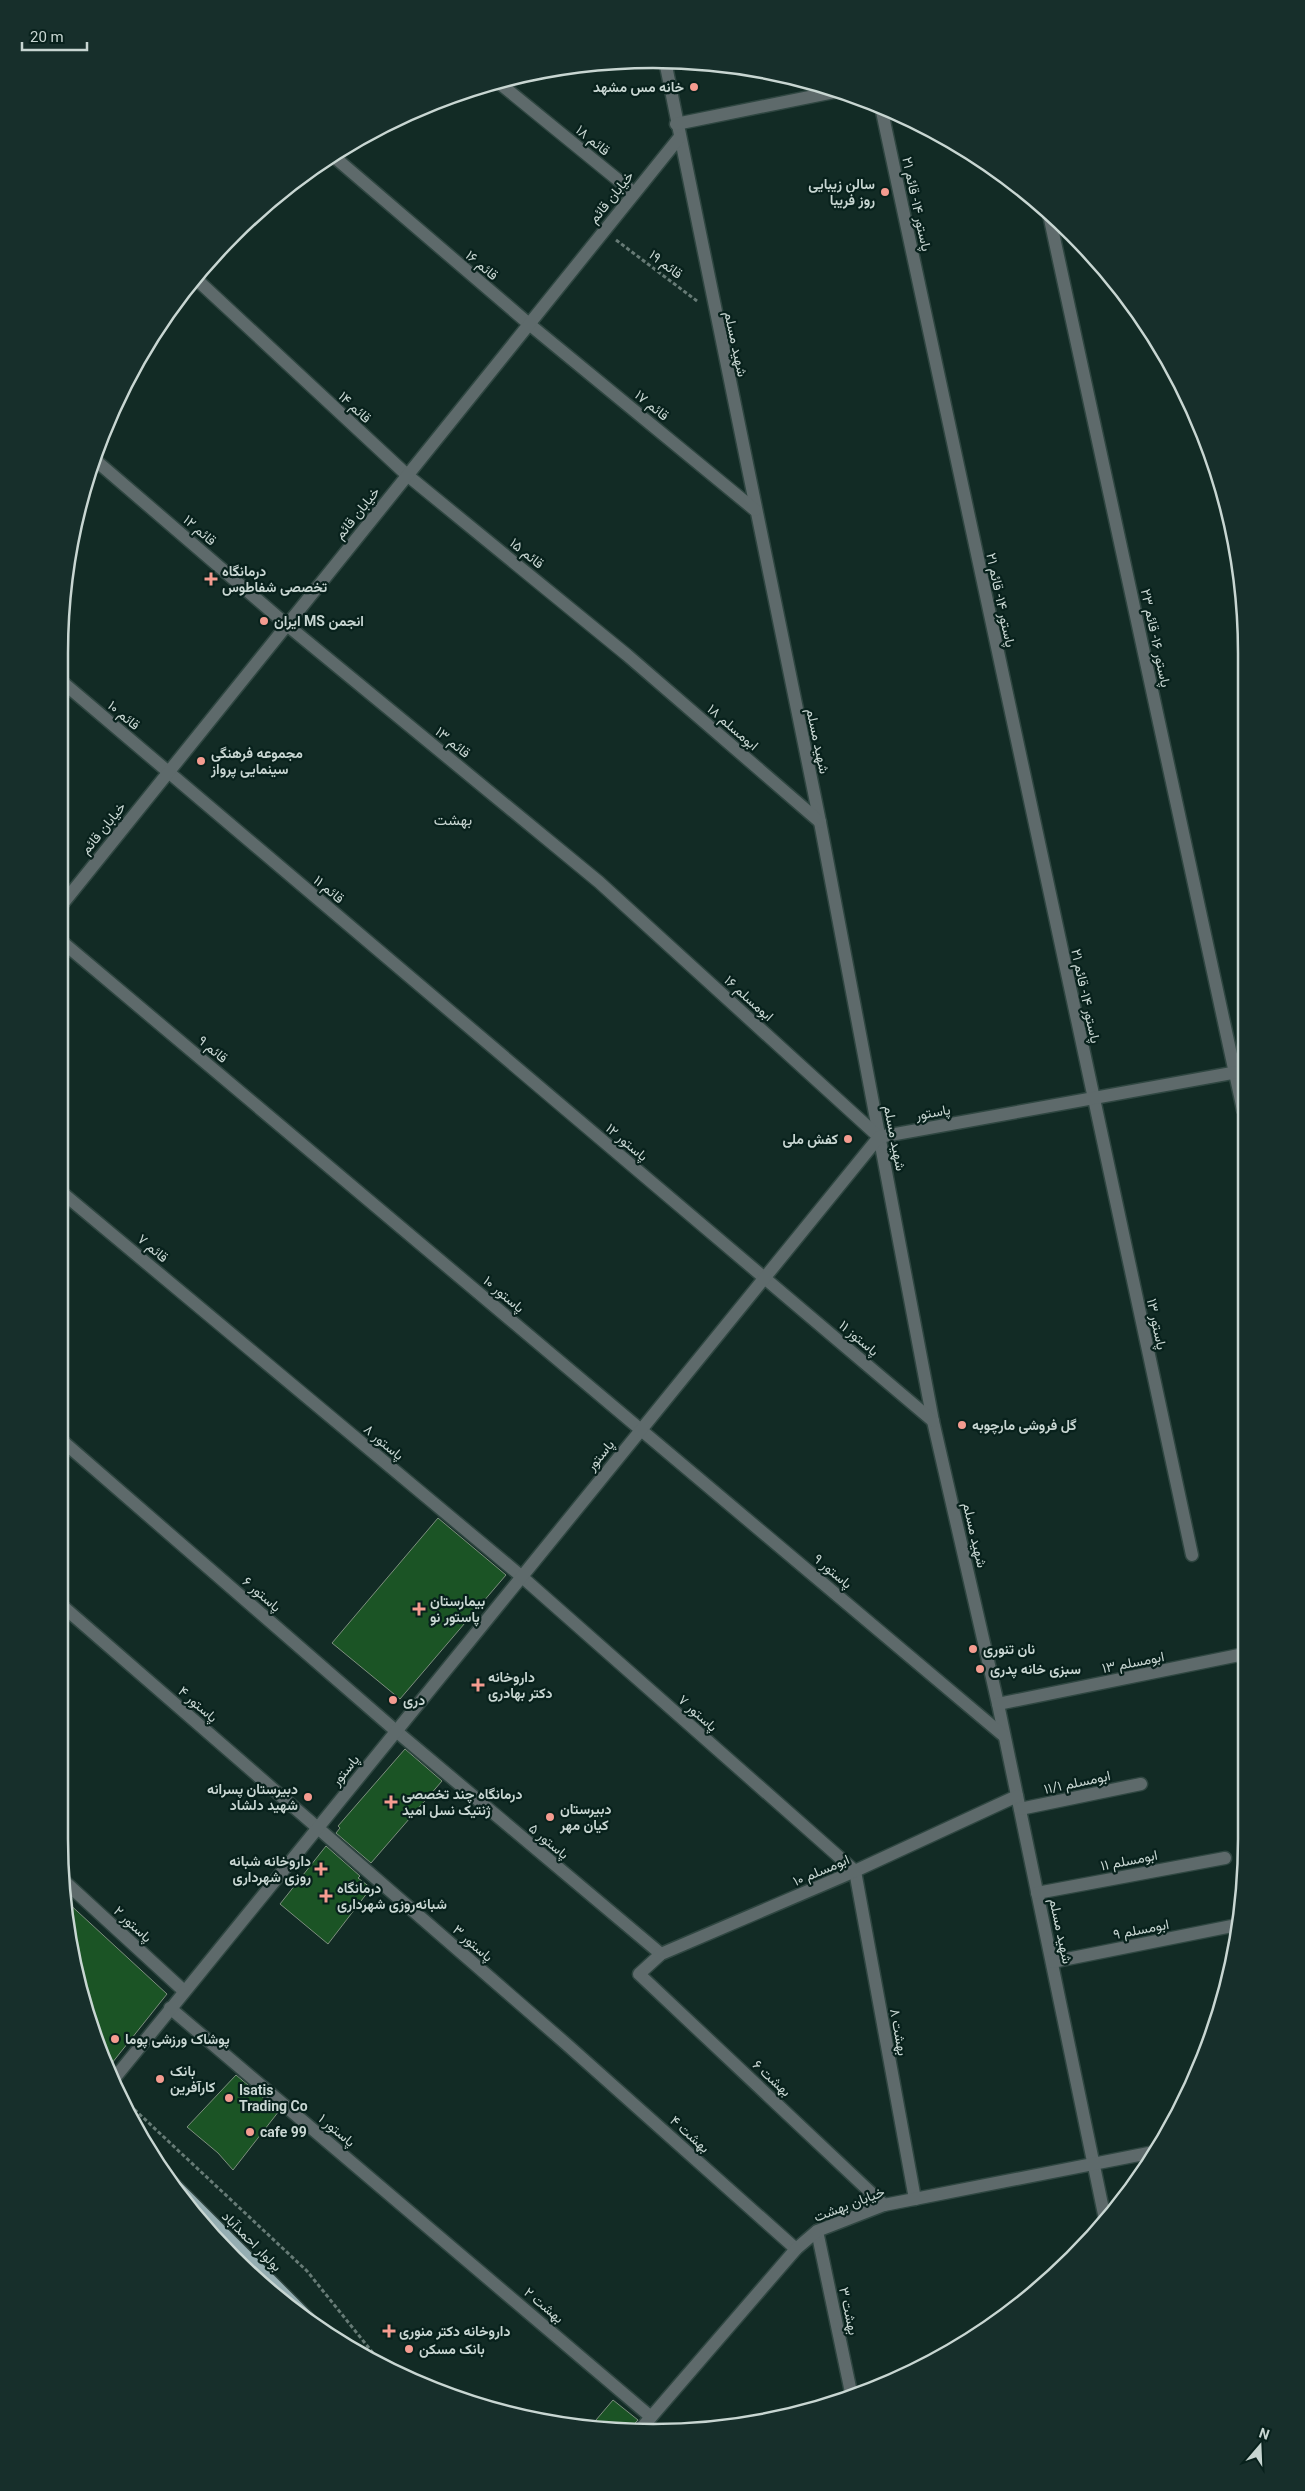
<svg xmlns="http://www.w3.org/2000/svg" width="1305" height="2491" font-family="Roboto,Vazirmatn,sans-serif">
<style>
.building{fill:#1b5425;stroke:#7d8f7e}
.lines{fill:none;stroke-linecap:round;stroke-linejoin:round}
.minor-casing{stroke:#2f4641;stroke-width:15}
.major-casing{stroke:#2f4641;stroke-width:15}
.path{stroke:#677b76;stroke-width:3;stroke-dasharray:4 2.5;stroke-linecap:butt}
.minor{stroke:#5e6a6b;stroke-width:12}
.major{stroke:#95aeb2;stroke-width:12}
.poi-dot{fill:#f59c90;stroke:#08211c;stroke-width:2}
.labels{text-anchor:middle;stroke-width:4.5;stroke-linejoin:round;paint-order:stroke}
.poi-label{font-size:14px;font-weight:bold;fill:#c8d6d2;stroke:#08211c;text-anchor:start}
.street-label{font-size:14px;fill:#c8d6d2;stroke:#08211c}
.neighbourhood-label{font-size:15px;fill:#c8d6d2;stroke:#08211c}
.rim{fill:none;stroke:#c8d6d2;stroke-width:2.5}
</style>
<rect width="100%" height="100%" fill="#122b25"/>
<g class="building">
<path d="M438,1518L506,1575L400,1699L332,1643Z"/>
<path d="M405,1749L442,1781L371,1863L336,1833L340,1828L338,1826Z"/>
<path d="M326,1846L360,1876L358,1878L371,1888L328,1944L280,1904Z"/>
<path d="M65,1900L167,1994L108,2068L90,2030L70,1954Z"/>
<path d="M236,2075L279,2111L233,2170L218,2153L187,2127Z"/>
<path d="M613,2400L638,2420L627,2431L590,2427Z"/>
</g>
<g class="lines">
<defs>
<g id="minor">
<path d="M665,61L820,822L933,1421L998,1704L1105,2219"/>
<path d="M498,82L634,193"/>
<path d="M881,107L1192,1555"/>
<path d="M676,124L839,91"/>
<path d="M332,155L529,324L755,510"/>
<path d="M1048,210L1243,1110"/>
<path d="M194,277L407,475L627,655L820,822"/>
<path d="M94,459L287,625L599,882L879,1137"/>
<path d="M60,680L933,1421"/>
<path d="M60,907L679,138"/>
<path d="M60,940L1004,1736"/>
<path d="M59,1190L521,1576L855,1871L915,2199"/>
<path d="M59,1438L396,1731L661,1954"/>
<path d="M59,1603L564,2042L796,2249"/>
<path d="M998,1704L1244,1654"/>
<path d="M1020,1809L1141,1784"/>
<path d="M63,1880L184,1991"/>
<path d="M1037,1893L1225,1858"/>
<path d="M1052,1962L1237,1925"/>
<path d="M170,2008L651,2417"/>
<path d="M113,2080L879,1137L1243,1071"/>
<path d="M884,2205L639,1974L661,1954L855,1871L1017,1796"/>
<path d="M817,2231L852,2397"/>
<path d="M639,2431L796,2249L817,2231L884,2205L1154,2152"/>
</g>
<path id="major" d="M165,2175L318,2328"/>
</defs>
<use href="#minor" class="minor-casing"/>
<use href="#major" class="major-casing"/>
<g class="path">
<path d="M616,240L697,301"/>
<path d="M120,2096L307,2271L381,2363"/>
</g>
<use href="#minor" class="minor"/>
<use href="#major" class="major"/>
</g>
<g class="poi-dot">
<circle cx="694" cy="87" r="5"/>
<circle cx="885" cy="192" r="5"/>
<path d="M208.5 571.5h5v5h5v5h-5v5h-5v-5h-5v-5h5z"/>
<circle cx="264" cy="621" r="5"/>
<circle cx="201" cy="761" r="5"/>
<circle cx="848" cy="1139" r="5"/>
<circle cx="962" cy="1425" r="5"/>
<path d="M416.5 1601.5h5v5h5v5h-5v5h-5v-5h-5v-5h5z"/>
<circle cx="973" cy="1649" r="5"/>
<circle cx="980" cy="1669" r="5"/>
<path d="M475.5 1677.5h5v5h5v5h-5v5h-5v-5h-5v-5h5z"/>
<circle cx="393" cy="1700" r="5"/>
<circle cx="308" cy="1797" r="5"/>
<path d="M388.5 1794.5h5v5h5v5h-5v5h-5v-5h-5v-5h5z"/>
<circle cx="550" cy="1817" r="5"/>
<path d="M318.5 1861.5h5v5h5v5h-5v5h-5v-5h-5v-5h5z"/>
<path d="M323.5 1888.5h5v5h5v5h-5v5h-5v-5h-5v-5h5z"/>
<circle cx="115" cy="2039" r="5"/>
<circle cx="160" cy="2079" r="5"/>
<circle cx="229" cy="2098" r="5"/>
<circle cx="250" cy="2132" r="5"/>
<path d="M386.5 2323.5h5v5h5v5h-5v5h-5v-5h-5v-5h5z"/>
<circle cx="409" cy="2349" r="5"/>
</g>
<g class="labels">
<g class="poi-label">
<text x="684" y="92" text-anchor="end">خانه مس مشهد</text>
<text x="875" y="189" text-anchor="end">سالن زیبایی<tspan x="875" dy="16">روز فریبا</tspan></text>
<text x="222" y="576">درمانگاه<tspan x="222" dy="16">تخصصی شفاطوس</tspan></text>
<text x="274" y="626">ایران MS انجمن</text>
<text x="211" y="758">مجموعه فرهنگی<tspan x="211" dy="16">سینمایی پرواز</tspan></text>
<text x="838" y="1144" text-anchor="end">کفش ملی</text>
<text x="972" y="1430">گل فروشی مارچوبه</text>
<text x="430" y="1606">بیمارستان<tspan x="430" dy="16">پاستور نو</tspan></text>
<text x="983" y="1654">نان تنوری</text>
<text x="990" y="1674">سبزی خانه پدری</text>
<text x="488" y="1682">داروخانه<tspan x="488" dy="16">دکتر بهادری</tspan></text>
<text x="403" y="1705">دری</text>
<text x="298" y="1794" text-anchor="end">دبیرستان پسرانه<tspan x="298" dy="16">شهید دلشاد</tspan></text>
<text x="402" y="1799">درمانگاه چند تخصصی<tspan x="402" dy="16">ژنتیک نسل امید</tspan></text>
<text x="560" y="1814">دبیرستان<tspan x="560" dy="16">کیان مهر</tspan></text>
<text x="311" y="1866" text-anchor="end">داروخانه شبانه<tspan x="311" dy="16">روزی شهرداری</tspan></text>
<text x="337" y="1893">درمانگاه<tspan x="337" dy="16">شبانه‌روزی شهرداری</tspan></text>
<text x="125" y="2044">پوشاک ورزشی پوما</text>
<text x="170" y="2076">بانک<tspan x="170" dy="16">کارآفرین</tspan></text>
<text x="239" y="2095">Isatis<tspan x="239" dy="16">Trading Co</tspan></text>
<text x="260" y="2137">cafe 99</text>
<text x="399" y="2336">داروخانه دکتر منوری</text>
<text x="419" y="2354">بانک مسکن</text>
</g>
<g class="street-label">
<text transform="translate(593 140) rotate(39)" y="5">قائم ۱۸</text>
<text transform="translate(611 197) rotate(-51)" y="5">خیابان قائم</text>
<text transform="translate(917 204) rotate(78)" y="5">پاستور ۱۴- قائم ۲۱</text>
<text transform="translate(666 264) rotate(37)" y="5">قائم ۱۹</text>
<text transform="translate(482 265) rotate(40)" y="5">قائم ۱۶</text>
<text transform="translate(736 344) rotate(78)" y="5">شهید مسلم</text>
<text transform="translate(652 405) rotate(39)" y="5">قائم ۱۷</text>
<text transform="translate(355 407) rotate(43)" y="5">قائم ۱۴</text>
<text transform="translate(357 513) rotate(-51)" y="5">خیابان قائم</text>
<text transform="translate(200 530) rotate(41)" y="5">قائم ۱۲</text>
<text transform="translate(527 553) rotate(39)" y="5">قائم ۱۵</text>
<text transform="translate(1001 600) rotate(78)" y="5">پاستور ۱۴- قائم ۲۱</text>
<text transform="translate(1156 638) rotate(78)" y="5">پاستور ۱۶- قائم ۲۳</text>
<text transform="translate(124 715) rotate(40)" y="5">قائم ۱۰</text>
<text transform="translate(733 727) rotate(41)" y="5">ابومسلم ۱۸</text>
<text transform="translate(818 741) rotate(78)" y="5">شهید مسلم</text>
<text transform="translate(453 742) rotate(39)" y="5">قائم ۱۳</text>
<text transform="translate(103 828) rotate(-51)" y="5">خیابان قائم</text>
<text transform="translate(329 889) rotate(40)" y="5">قائم ۱۱</text>
<text transform="translate(1086 996) rotate(78)" y="5">پاستور ۱۴- قائم ۲۱</text>
<text transform="translate(749 998) rotate(42)" y="5">ابومسلم ۱۶</text>
<text transform="translate(213 1049) rotate(40)" y="5">قائم ۹</text>
<text transform="translate(933 1112) rotate(-10)" y="5">پاستور</text>
<text transform="translate(895 1138) rotate(79)" y="5">شهید مسلم</text>
<text transform="translate(627 1142) rotate(40)" y="5">پاستور ۱۲</text>
<text transform="translate(153 1248) rotate(40)" y="5">قائم ۷</text>
<text transform="translate(504 1294) rotate(40)" y="5">پاستور ۱۰</text>
<text transform="translate(1157 1324) rotate(78)" y="5">پاستور ۱۳</text>
<text transform="translate(859 1338) rotate(40)" y="5">پاستوز ۱۱</text>
<text transform="translate(384 1442) rotate(40)" y="5">پاستور ۸</text>
<text transform="translate(600 1455) rotate(-51)" y="5">پاستور</text>
<text transform="translate(975 1535) rotate(77)" y="5">شهید مسلم</text>
<text transform="translate(833 1571) rotate(40)" y="5">پاستور ۹</text>
<text transform="translate(262 1594) rotate(41)" y="5">پاستور ۶</text>
<text transform="translate(1133 1662) rotate(-11)" y="5">ابومسلم ۱۳</text>
<text transform="translate(198 1704) rotate(41)" y="5">پاستور ۴</text>
<text transform="translate(698 1713) rotate(42)" y="5">پاستور ۷</text>
<text transform="translate(345 1770) rotate(-51)" y="5">پاستور</text>
<text transform="translate(1077 1782) rotate(-12)" y="5">ابومسلم ۱۱/۱</text>
<text transform="translate(549 1841) rotate(40)" y="5">پاستور ۵</text>
<text transform="translate(1129 1860) rotate(-11)" y="5">ابومسلم ۱۱</text>
<text transform="translate(821 1870) rotate(-23)" y="5">ابومسلم ۱۰</text>
<text transform="translate(133 1924) rotate(43)" y="5">پاستور ۲</text>
<text transform="translate(1141 1929) rotate(-11)" y="5">ابومسلم ۹</text>
<text transform="translate(1061 1931) rotate(78)" y="5">شهید مسلم</text>
<text transform="translate(473 1943) rotate(41)" y="5">پاستور ۳</text>
<text transform="translate(899 2032) rotate(80)" y="5">بهشت ۸</text>
<text transform="translate(772 2078) rotate(43)" y="5">بهشت ۶</text>
<text transform="translate(337 2130) rotate(40)" y="5">پاستور ۱</text>
<text transform="translate(690 2134) rotate(42)" y="5">بهشت ۴</text>
<text transform="translate(849 2204) rotate(-21)" y="5">خیابان بهشت</text>
<text transform="translate(252 2241) rotate(45)" y="5">بولوار احمدآباد</text>
<text transform="translate(544 2305) rotate(40)" y="5">بهشت ۲</text>
<text transform="translate(849 2311) rotate(78)" y="5">بهشت ۳</text>
</g>
<g class="neighbourhood-label">
<text x="453" y="825">بهشت</text>
</g>
</g>
<path d="M0 0H1305V2491H0ZM653 68H653A585 585 0 0 1 1238 653V1839A585 585 0 0 1 653 2424H653A585 585 0 0 1 68 1839V653A585 585 0 0 1 653 68Z" fill="#172f2b" fill-rule="evenodd"/>
<path class="rim" d="M653 68H653A585 585 0 0 1 1238 653V1839A585 585 0 0 1 653 2424H653A585 585 0 0 1 68 1839V653A585 585 0 0 1 653 68Z"/>
<g transform="translate(1260 2446) rotate(19)" stroke="#08211c" stroke-width="4" paint-order="stroke">
<path d="M0-4L9 19L0 12L-9 19Z" fill="#c8d6d2"/>
<text y="-8" font-size="14" font-weight="bold" text-anchor="middle" fill="#c8d6d2">N</text>
</g>
<path d="M22 42v8h65v-8" fill="none" stroke="#c8d6d2" stroke-width="2.5"/>
<text x="30" y="42" font-size="15" fill="#c8d6d2" stroke="#08211c" stroke-width="4" paint-order="stroke">20 m</text>
</svg>
